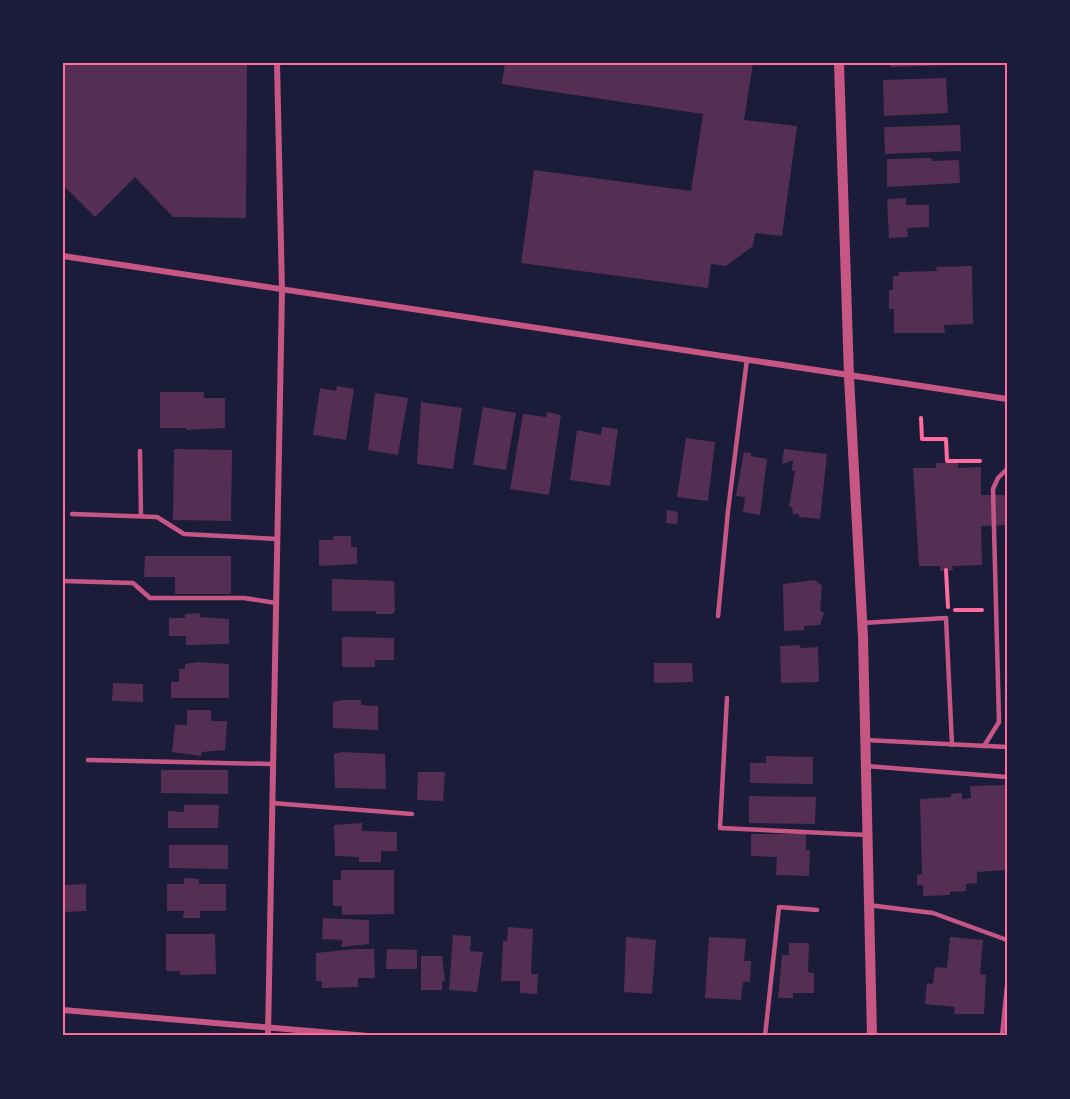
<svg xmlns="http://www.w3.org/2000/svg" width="1070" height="1099" font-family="'Public Sans',sans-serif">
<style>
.building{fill:#542f53}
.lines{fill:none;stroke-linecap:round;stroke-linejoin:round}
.path{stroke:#ff6b9d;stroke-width:4}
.service{stroke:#c65784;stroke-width:4.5}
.minor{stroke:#c65784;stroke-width:6}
.tertiary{stroke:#c65784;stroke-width:10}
.neatline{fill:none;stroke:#ff6b9d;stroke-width:2}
</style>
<rect width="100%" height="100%" fill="#1b1b3a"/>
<g class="building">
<path d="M63,63H247L246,218L173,217L135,177L95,217L63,185Z"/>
<path d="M505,63H753L744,120L797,126L782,236L755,233L753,246L726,266L711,264L708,288L521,263L534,170L691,191L703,114L502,84Z"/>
<path d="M890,63H953V65L890,67Z"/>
<path d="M946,78L948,113L884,116L883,80Z"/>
<path d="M960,125L961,151L885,154L884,127Z"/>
<path d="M931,158L932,161L959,160L960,183L887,187V159Z"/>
<path d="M906,198V205H929V227L907,228L908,237L889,238L887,199Z"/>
<path d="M972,266L973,324L944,325L945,333H894V309H889V290H893V276H899V272L937,271L936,267Z"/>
<path d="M337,386L354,389L346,440L313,435L320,388L336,391Z"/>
<path d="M160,392H204V398H225V428L186,430V428H160Z"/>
<path d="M375,393L408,398L398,455L368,450Z"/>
<path d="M421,402L462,408L453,469L417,464Z"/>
<path d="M483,407L516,413L506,470L473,465Z"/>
<path d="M547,412L561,415L549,495L510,489L523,414L546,417Z"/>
<path d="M602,427L618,429L610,486L570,480L577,430L601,435Z"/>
<path d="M686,438L715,442L708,501L677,497Z"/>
<path d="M174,449L232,450L231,521L173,520Z"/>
<path d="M784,449L827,454L820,519L799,517V514H793L792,507H789L795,471H792L793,460L782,464Z"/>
<path d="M744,452L751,453V456L767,459L760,515L743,512L745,497L736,496Z"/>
<path d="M936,463H958V468L981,467V495H1007V525L981,526L982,565L952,566L953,570L940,571V566H919L913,468H936Z"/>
<path d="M667,510L678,512L677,524L666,523Z"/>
<path d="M334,536H351V547H357V564L319,566V540H333Z"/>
<path d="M145,556H231V594H175V577H144Z"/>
<path d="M332,579L394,581L395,611L392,614H376V611H332Z"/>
<path d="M815,580L822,586L820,610L824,613L820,625L804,626V630L784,631L783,584Z"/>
<path d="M200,613V617L229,619V644L186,645V636H169V618H185V614Z"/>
<path d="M342,637L394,638V660H375V667H342Z"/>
<path d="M800,645V648L818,647L819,682L781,683L780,646Z"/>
<path d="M198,662L229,664V698H171V682H179V669H185V664Z"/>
<path d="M654,663H692L693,682L654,683Z"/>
<path d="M113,683L143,684V702L112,701Z"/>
<path d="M342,700H361V705L378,706V730L333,728V702Z"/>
<path d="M187,710H211V721H227L225,750L202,752L201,756L172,752L175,725H187Z"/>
<path d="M342,752L385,754L386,789L335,788L334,754Z"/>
<path d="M766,756L813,757V784L750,783V763H766Z"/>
<path d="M161,770H228V794L161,793Z"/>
<path d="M418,772H445L443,801L417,800Z"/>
<path d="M1007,785V870L977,872V883L966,884V891L950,892V895L923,896V885H917V875L922,874L920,799L951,797V794L962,793V799L971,798L970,786Z"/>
<path d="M749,796L816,797L815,824L749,823Z"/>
<path d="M184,805H219L218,828H168V811L184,812Z"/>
<path d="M362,823V831L397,832V851H381V862H359V857L335,856L334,825Z"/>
<path d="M751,834H806V850H810L809,876L776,875L777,857L751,856Z"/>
<path d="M169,845H228V869L169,868Z"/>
<path d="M341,870H394V914L342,915V906H333V880H341Z"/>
<path d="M184,878L199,879V884H226V911H200V918H183L184,911H167V884H184Z"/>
<path d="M86,884V911L64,912L63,885Z"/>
<path d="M323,918L369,920V944L342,947V940L322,939Z"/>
<path d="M508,927L533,929L531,974H538L537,994L520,993V981H501L503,941H507Z"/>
<path d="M166,934H215L216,974L180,975V971H166Z"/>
<path d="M453,935L471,936L470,951L483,952L477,992L449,990Z"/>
<path d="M626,937L656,940L652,994L624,992Z"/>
<path d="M709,937L746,939L744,961H751L750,982H743L741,1000L705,998Z"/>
<path d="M950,937L983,940L980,974L986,975L984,1014H954L955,1007L925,1004L927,983L933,984L935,967L947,968Z"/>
<path d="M789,943H809L808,972L814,973V993H793V998H778L782,955H789Z"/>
<path d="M355,949H374L375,978H358V987L322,988V981H316V953Z"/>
<path d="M387,949L417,950V969H386Z"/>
<path d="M421,956H442L445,981L442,982V990H421Z"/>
</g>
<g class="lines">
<g class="path">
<path d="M921,418L922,439H946L947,461H980"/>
<path d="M946,570L948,607"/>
<path d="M955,610H982"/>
</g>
<g class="service">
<path d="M140,451L141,516"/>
<path d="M72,514L157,517L184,534L277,539"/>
<path d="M63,581L133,583L150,598H244L276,603"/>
<path d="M718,616L728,511L747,359"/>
<path d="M862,623L946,618L952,745"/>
<path d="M727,698L720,828L867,835"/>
<path d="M865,740L1007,747"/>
<path d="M984,746L999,722L993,489L998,478L1007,469"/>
<path d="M88,760L272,764"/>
<path d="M866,766L1007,777"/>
<path d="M272,803L412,814"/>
<path d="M868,905L933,913L1007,940"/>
<path d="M765,1036L779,907L817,910"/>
<path d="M1002,1036L1007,986"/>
</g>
<g class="minor">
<path d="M63,256L1007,399"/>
<path d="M63,1010L368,1036"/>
<path d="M268,1036L282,291L277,63"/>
</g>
<path class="tertiary" d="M839,63L849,377L863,637L872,1036"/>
</g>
<rect width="1070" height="1099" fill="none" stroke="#1b1b3a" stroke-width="129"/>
<rect x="64" y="64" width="942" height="970" class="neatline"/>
</svg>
